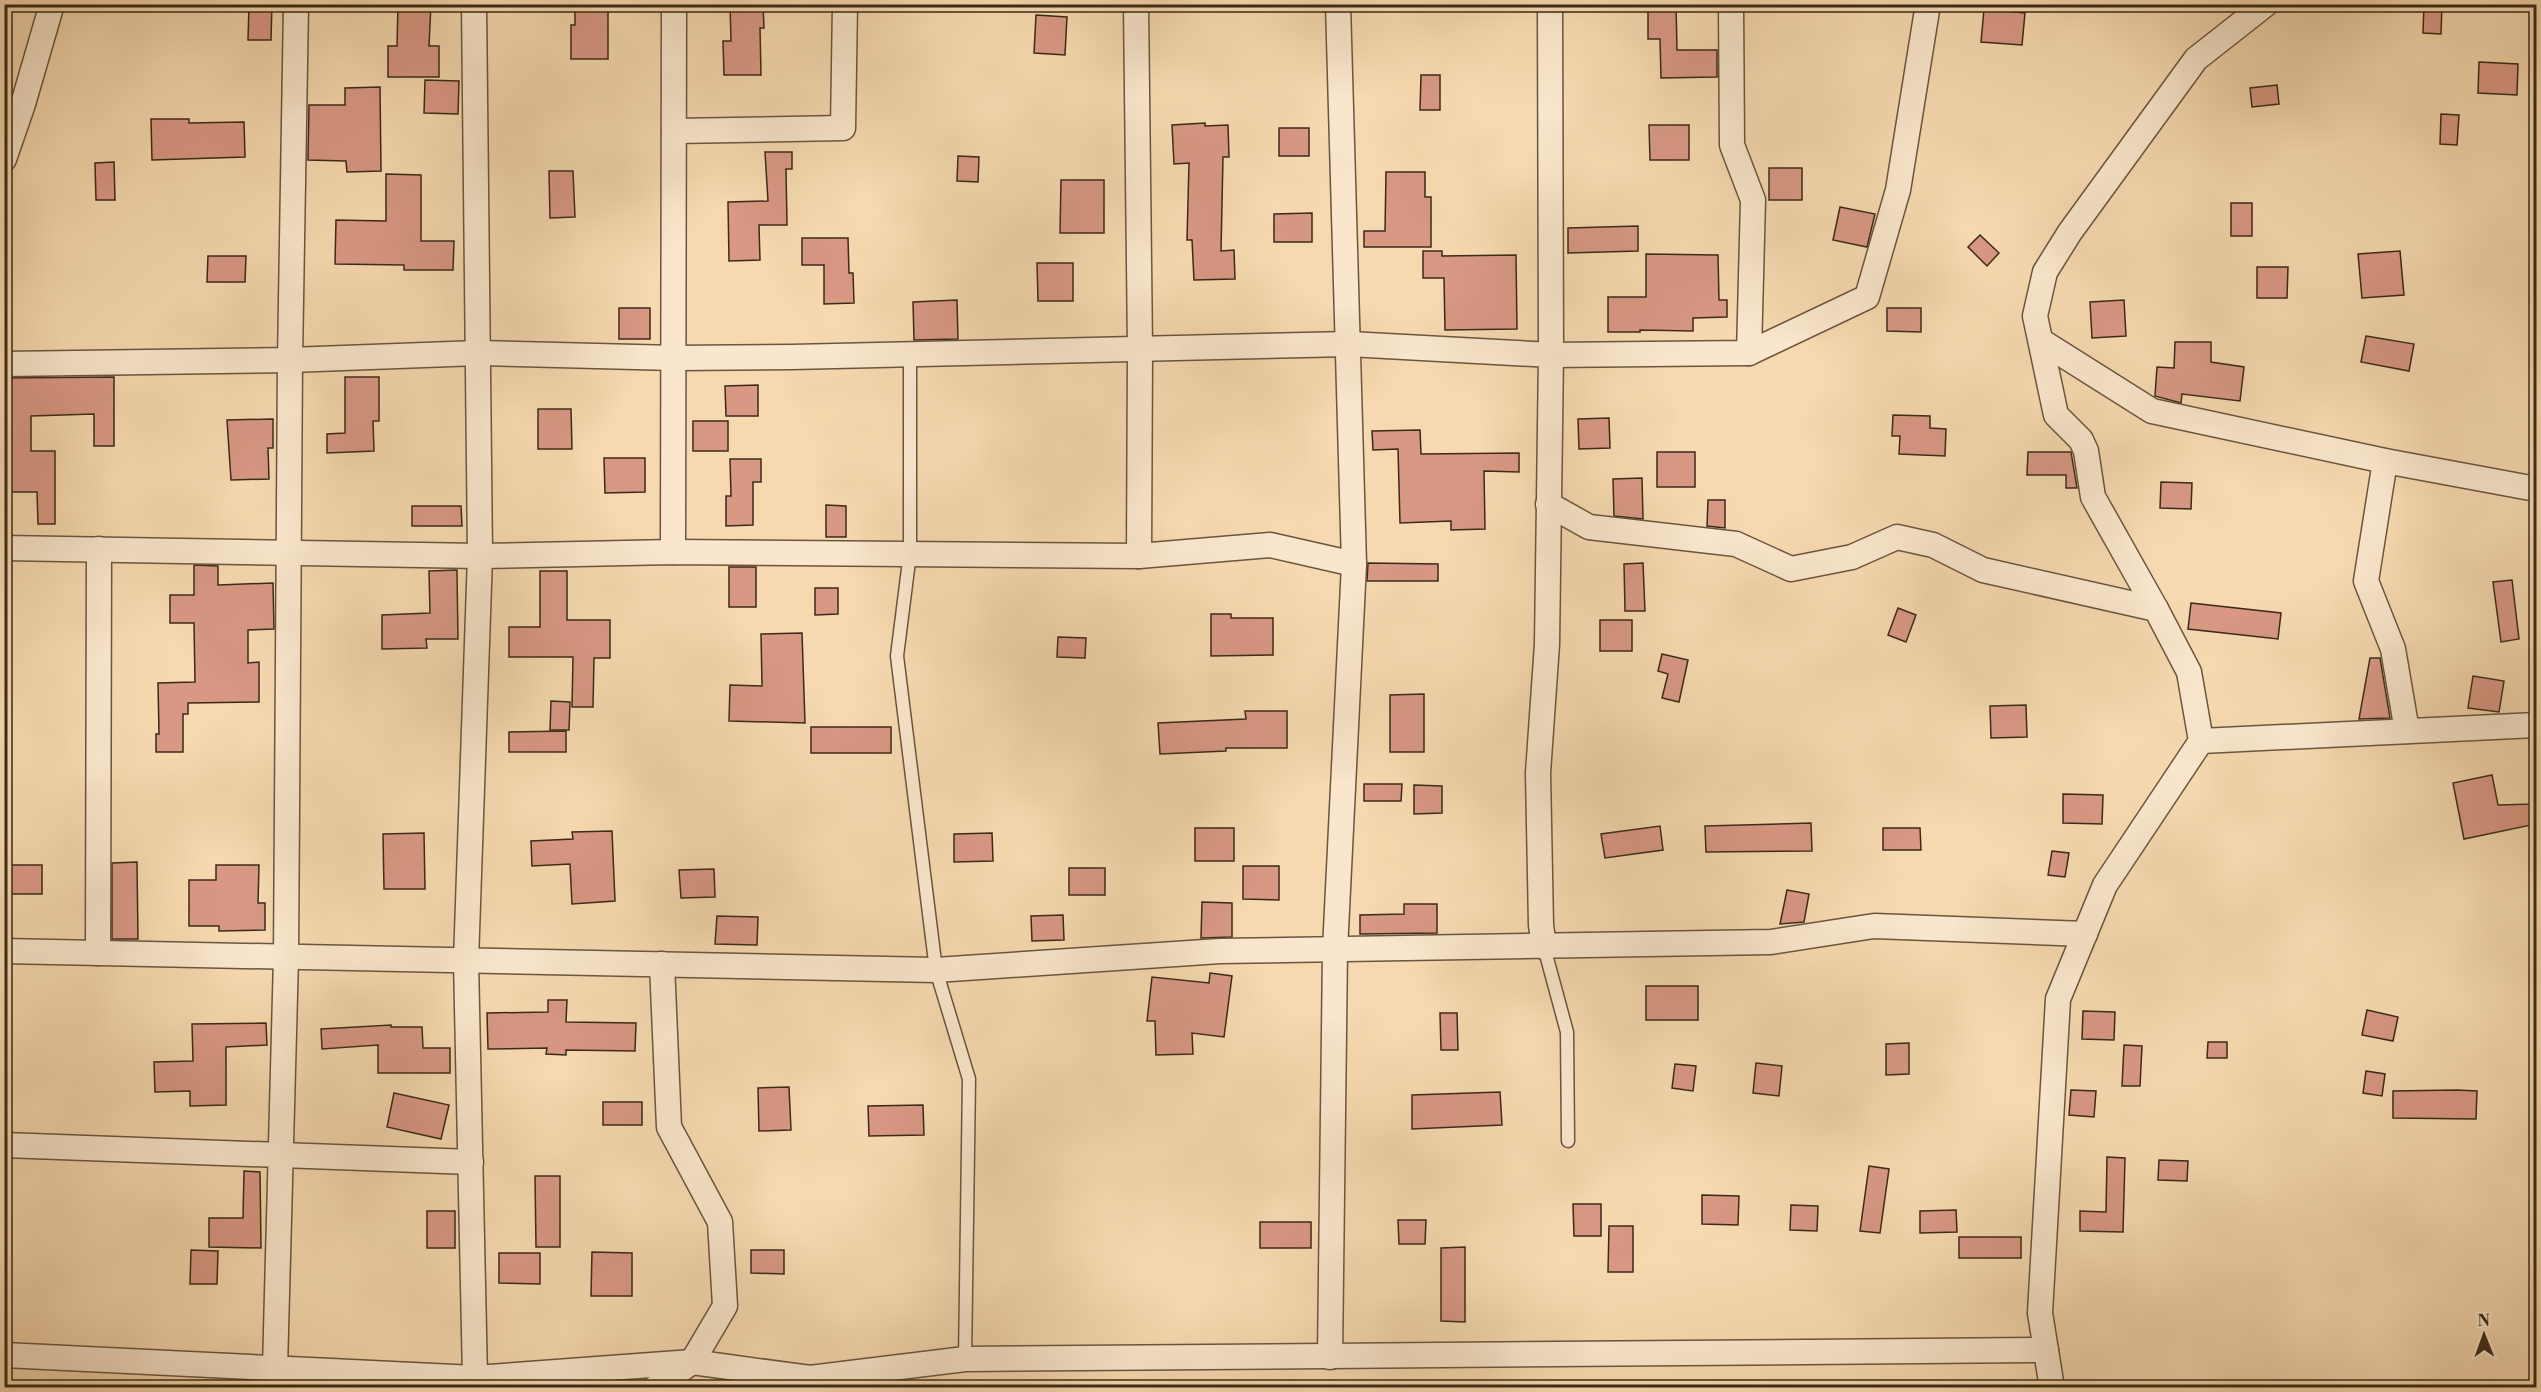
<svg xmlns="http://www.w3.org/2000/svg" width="2541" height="1392" font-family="'Libre Bodoni',serif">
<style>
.building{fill:#d89884;stroke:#3b2a17;stroke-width:1.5}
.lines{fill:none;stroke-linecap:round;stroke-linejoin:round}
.lane-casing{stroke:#6a563d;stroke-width:15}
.street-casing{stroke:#6a563d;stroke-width:27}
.lane{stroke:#f9e6cc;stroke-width:12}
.street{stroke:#f9e6cc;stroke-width:24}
</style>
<rect width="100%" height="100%" fill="#f6d9b0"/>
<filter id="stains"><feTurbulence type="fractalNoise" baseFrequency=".00333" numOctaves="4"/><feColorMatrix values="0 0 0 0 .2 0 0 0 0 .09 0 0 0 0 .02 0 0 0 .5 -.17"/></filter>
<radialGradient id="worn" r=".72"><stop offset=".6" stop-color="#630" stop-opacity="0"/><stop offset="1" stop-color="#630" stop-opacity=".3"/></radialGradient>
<g class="building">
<path d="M249,4H272L271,40H248Z"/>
<path d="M398,4H431L429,46H439V77H388V46H397Z"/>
<path d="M575,4H608V59H571V25H575Z"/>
<path d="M730,4H763L764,28H760L761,75H724L723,41H731Z"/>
<path d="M1648,4H1676L1677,50H1717V77L1661,78L1660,39H1648Z"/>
<path d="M2424,4H2442L2441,34L2423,33Z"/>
<path d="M1984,9L2025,13L2022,45L1981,42Z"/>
<path d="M1036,15L1067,17L1065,55L1034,53Z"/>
<path d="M2479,62L2518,64L2517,95L2478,93Z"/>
<path d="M1421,75H1440V110H1420Z"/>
<path d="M425,80L459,81L458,114L424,113Z"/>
<path d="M2277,85L2279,104L2252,107L2250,88Z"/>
<path d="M380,87L381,171L347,172L346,161L308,160L309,105H345V88Z"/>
<path d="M2441,114L2459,115L2457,145L2440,144Z"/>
<path d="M151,119H189V123L244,122L245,157L152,160Z"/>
<path d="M1205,123V126L1228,125L1229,157H1223L1221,251L1234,250L1235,279L1194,280L1192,240H1187L1189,163L1174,164L1172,125Z"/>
<path d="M1649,125H1689V160H1650Z"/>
<rect x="1279" y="128" width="30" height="28"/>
<path d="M765,152H792V169H786L787,225H759L760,260L729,261L728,202L768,201Z"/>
<path d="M958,156L979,157L978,182L957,181Z"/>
<path d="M114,162L115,200H96L95,163Z"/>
<rect x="1769" y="168" width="33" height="32"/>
<path d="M549,171H573L575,217L550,218Z"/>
<path d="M1386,172H1425V197H1431V247H1364V231H1385Z"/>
<path d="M386,174L421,175V241H454L453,270H404V265L335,264L336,220L386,221Z"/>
<path d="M1061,180H1104V233H1060Z"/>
<rect x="2231" y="203" width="21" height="33"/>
<path d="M1840,207L1875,214L1867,247L1833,240Z"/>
<path d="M1312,213V242H1274V214Z"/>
<path d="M1638,226V251L1568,253V228Z"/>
<path d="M1980,235L1999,253L1987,266L1968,247Z"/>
<path d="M802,238H848L849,273H853L854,303L824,304V265H802Z"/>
<path d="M1423,251H1442V256L1516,255L1517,329L1445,330L1444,278H1423Z"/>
<path d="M2400,251L2404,295L2362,298L2358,254Z"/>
<path d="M1646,254L1718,255L1719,300H1727V317L1693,318V331L1640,330V332H1608V297H1646Z"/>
<path d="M208,256H246L245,282H207Z"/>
<path d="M1037,263H1073V301H1038Z"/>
<path d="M2257,267H2288L2287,298H2257Z"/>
<path d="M957,300L958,339L914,340L913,302Z"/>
<path d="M2124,300L2126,336L2092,338L2090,302Z"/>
<rect x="619" y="308" width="31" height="31"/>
<path d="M1887,308H1921V332L1887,331Z"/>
<path d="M2366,336L2414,344L2409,371L2361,362Z"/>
<path d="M2175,342H2211V362L2244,367L2240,401L2182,394L2181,403L2155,396L2157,367L2174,368Z"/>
<path d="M114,377V446H94V414L31,416V451H55V524H38L37,492H4V378Z"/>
<path d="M345,377H379V421H373L374,451L327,453V434L345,433Z"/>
<path d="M758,385V416H726L725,386Z"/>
<path d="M538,409H571L572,449H538Z"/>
<path d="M1893,415L1930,416V428L1946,429L1945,456L1899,454L1900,436H1892Z"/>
<path d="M1609,418L1610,448L1579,449L1578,419Z"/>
<path d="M273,419V448H268L269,479L231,480L227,420Z"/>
<rect x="693" y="421" width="35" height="30"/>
<path d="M1420,430L1421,454L1519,453V472L1484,471L1485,529L1451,530V521L1400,523L1398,449L1373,450L1372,431Z"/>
<rect x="1657" y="452" width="38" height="35"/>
<path d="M2028,452H2071L2077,488H2066V475H2027Z"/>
<path d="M604,458H645V492L605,493Z"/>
<path d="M730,459H761V482H753V525L726,526V496H731Z"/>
<path d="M1642,478L1643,519L1614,516L1613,479Z"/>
<path d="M2161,482L2192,483L2191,509L2160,508Z"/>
<path d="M1708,500H1725V528L1707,526Z"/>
<path d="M826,505L846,506V537H826Z"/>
<path d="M412,506H461L462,526H412Z"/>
<path d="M1368,563L1438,564V581H1367Z"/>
<path d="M1643,563L1645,611H1625L1624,564Z"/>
<path d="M194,565L218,566V585L273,583L274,629L248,630V663L259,662V702L188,703V714H183V752H156V734H159L158,683L195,682L194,623H170V595H194Z"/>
<rect x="729" y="567" width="27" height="40"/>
<path d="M457,570L458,639H426L427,648L382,649V615L430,613L429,571Z"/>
<path d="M540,571H567V620H610V658H594L593,707H572L573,657H509V627H540Z"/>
<path d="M2512,580L2519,639L2501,642L2493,582Z"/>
<path d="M815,588H838V614L815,615Z"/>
<path d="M2191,603L2281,613L2278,639L2188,629Z"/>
<path d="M1898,608L1916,615L1906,642L1888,635Z"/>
<path d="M1211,614H1231V618H1273V655L1211,656Z"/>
<rect x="1600" y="620" width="32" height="31"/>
<path d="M802,633L805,723L729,721L730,685L762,686L761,634Z"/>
<path d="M1058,637L1086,638L1085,658L1057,657Z"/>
<path d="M1662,654L1688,660L1679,702L1662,698L1668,674L1658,671Z"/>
<path d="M2370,658H2380L2390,718L2359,719Z"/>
<path d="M2473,676L2504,681L2499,712L2468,708Z"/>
<path d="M1424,694V752H1390V695Z"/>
<path d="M551,701L570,702L569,730H550Z"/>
<path d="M2026,705L2027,737L1991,738L1990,706Z"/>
<path d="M1245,711H1287V748H1226V751L1160,754L1158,723L1246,719Z"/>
<rect x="811" y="727" width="80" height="26"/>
<path d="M566,731V752H509V732Z"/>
<path d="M2492,775L2498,805L2536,804V824L2464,839L2453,783Z"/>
<path d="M1364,784H1402L1401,801H1364Z"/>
<path d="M1414,785L1442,786V813L1414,814Z"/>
<path d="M2063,794L2103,795L2102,824L2063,823Z"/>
<path d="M1811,823L1812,851L1706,852L1705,826Z"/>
<path d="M1660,826L1663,850L1605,858L1601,834Z"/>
<rect x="1195" y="828" width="39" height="33"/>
<path d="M1883,828H1920L1921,850H1883Z"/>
<path d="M612,831L615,901L572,904L570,864L532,866L531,841L573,839L572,832Z"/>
<path d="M424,833L425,889H384L383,834Z"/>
<path d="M992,833L993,861L954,862V834Z"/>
<path d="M2052,851L2069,853L2065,877L2048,875Z"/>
<path d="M137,862L138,939H112V863Z"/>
<path d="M7,865H42V894H6Z"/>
<path d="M216,865H259L258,903H265V930L219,931V926H189V880H216Z"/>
<path d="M1243,866H1279V900L1243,899Z"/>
<rect x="1069" y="868" width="36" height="27"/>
<path d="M714,869L715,897L681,898L679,870Z"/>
<path d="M1787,890L1809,894L1804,922L1780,924Z"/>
<path d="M1202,902L1232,903V937L1201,938Z"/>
<path d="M1404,904H1437V933L1360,934V915L1404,914Z"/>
<path d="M1063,915L1064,940L1032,941L1031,916Z"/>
<path d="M717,916L758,917L757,945L715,944Z"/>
<path d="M1210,973L1232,976L1224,1037L1192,1033L1193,1054L1156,1055L1155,1021H1147L1152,977L1209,983Z"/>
<rect x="1646" y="986" width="52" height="34"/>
<path d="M548,1000H567L566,1022L636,1023L635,1051L566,1050V1055L546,1054L547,1048L488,1049L487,1013L548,1012Z"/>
<path d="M2367,1010L2398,1017L2393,1041L2362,1035Z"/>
<path d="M2083,1011L2115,1012L2114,1040L2082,1039Z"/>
<path d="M1440,1013H1457L1458,1050H1441Z"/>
<path d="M266,1023L267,1045L226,1047V1105L190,1106V1091L155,1092L154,1062L193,1061L192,1024Z"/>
<path d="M391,1025V1027H422L423,1048H450V1073H378V1045L322,1049L321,1029Z"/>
<path d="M2208,1042H2227V1058H2207Z"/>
<path d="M1909,1043V1074L1886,1075V1044Z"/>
<path d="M2124,1045L2142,1046L2140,1086H2122Z"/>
<path d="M1756,1063L1782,1066L1779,1096L1753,1093Z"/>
<path d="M1675,1064L1696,1066L1693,1091L1672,1088Z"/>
<path d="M2366,1071L2385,1074L2382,1096L2363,1093Z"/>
<path d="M789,1087L791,1130L759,1131L758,1088Z"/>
<path d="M2071,1090L2096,1091L2094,1117L2069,1115Z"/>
<path d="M2457,1090L2477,1091L2476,1119L2393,1118V1091Z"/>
<path d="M1500,1092L1502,1125L1412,1129V1095Z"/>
<path d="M394,1093L449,1105L441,1139L387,1127Z"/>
<rect x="603" y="1102" width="39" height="23"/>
<path d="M923,1105L924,1135L869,1136L868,1106Z"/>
<path d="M2107,1157L2125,1158L2123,1232L2080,1231V1211L2106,1212Z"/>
<path d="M2159,1160L2188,1161L2187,1181L2158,1180Z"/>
<path d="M1869,1166L1889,1169L1880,1233L1860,1231Z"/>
<path d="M244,1171L260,1172L261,1248L209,1247V1218H243Z"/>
<path d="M535,1176H560V1247H536Z"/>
<path d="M1702,1195L1739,1196L1738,1225L1702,1224Z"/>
<path d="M1573,1204H1601V1236H1574Z"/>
<path d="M1791,1205L1818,1206L1817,1231L1790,1230Z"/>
<path d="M1956,1210L1957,1232L1920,1233V1211Z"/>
<rect x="427" y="1211" width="28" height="37"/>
<path d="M1398,1220H1426L1425,1244H1399Z"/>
<rect x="1260" y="1222" width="51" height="26"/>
<path d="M1609,1226H1633V1272H1608Z"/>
<rect x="1959" y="1237" width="62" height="21"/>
<path d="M1465,1247V1322L1441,1321V1248Z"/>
<path d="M191,1250L218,1251L217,1284H190Z"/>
<path d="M751,1250H784V1274L751,1273Z"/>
<path d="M592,1252L632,1253V1296H591Z"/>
<path d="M499,1253H540V1284L499,1283Z"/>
</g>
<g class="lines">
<defs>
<g id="lane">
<path d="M910,355V553L897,656L936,970L969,1079L965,1359"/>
<path d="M1544,947L1567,1032L1568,1141"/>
</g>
<g id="street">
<path d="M474,4L480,556L466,961L475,1378"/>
<path d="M1136,4L1140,349L1139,556"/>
<path d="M1731,4L1732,145L1753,200L1749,353"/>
<path d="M674,131L843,128L845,4"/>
<path d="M4,159L23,104L52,4"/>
<path d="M2041,341L2152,411L2385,461L2536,489"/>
<path d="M4,364L290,360L478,353L675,358L792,357L1349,344L1551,355L1749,353L1867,297L1898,190L1928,4"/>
<path d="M2385,461L2366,581L2393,649L2407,731"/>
<path d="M1548,504L1589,527L1736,544L1791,569L1852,557L1897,537L1933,545L1983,570L2156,609L2189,672L2201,741L2105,885L2058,999L2040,1313L2052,1388"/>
<path d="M4,548L480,556L673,552L1139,556L1270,545L1354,564"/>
<path d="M673,552L674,4"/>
<path d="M2156,609L2093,497L2086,451L2081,440L2056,415L2035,316L2045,272L2070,232L2196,59L2266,4"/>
<path d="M2201,741L2536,725"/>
<path d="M1544,947L1541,925L1538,773L1547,644L1551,355L1550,4"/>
<path d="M4,951L936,970L1220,951L1771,942L1874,926L2085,934"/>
<path d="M98,953L99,549"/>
<path d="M4,1145L471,1162"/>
<path d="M4,1355L475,1378L692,1362L810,1378L965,1359L2046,1350"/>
<path d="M1330,1357L1335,950L1354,564L1338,4"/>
<path d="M275,1368L286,958L290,360L296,4"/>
<path d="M655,1388L692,1362L725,1306L720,1222L669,1127L662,964"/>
</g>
</defs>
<use href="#lane" class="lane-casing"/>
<use href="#street" class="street-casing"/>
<use href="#lane" class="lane"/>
<use href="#street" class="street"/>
</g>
<rect width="2541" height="1392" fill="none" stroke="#f6d9b0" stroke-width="24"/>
<rect x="6" y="6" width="2529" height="1380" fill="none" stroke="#3b2a17" stroke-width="3"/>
<rect x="12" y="12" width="2517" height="1368" fill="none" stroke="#3b2a17" stroke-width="1.5"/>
<g transform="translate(2484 1335) rotate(359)" stroke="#f9e6cc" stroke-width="4.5" paint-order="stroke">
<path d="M0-4.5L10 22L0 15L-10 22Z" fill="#3b2a17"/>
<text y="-9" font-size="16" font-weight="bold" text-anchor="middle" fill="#3b2a17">N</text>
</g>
<rect width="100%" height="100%" filter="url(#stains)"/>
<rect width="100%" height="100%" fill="url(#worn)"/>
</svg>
